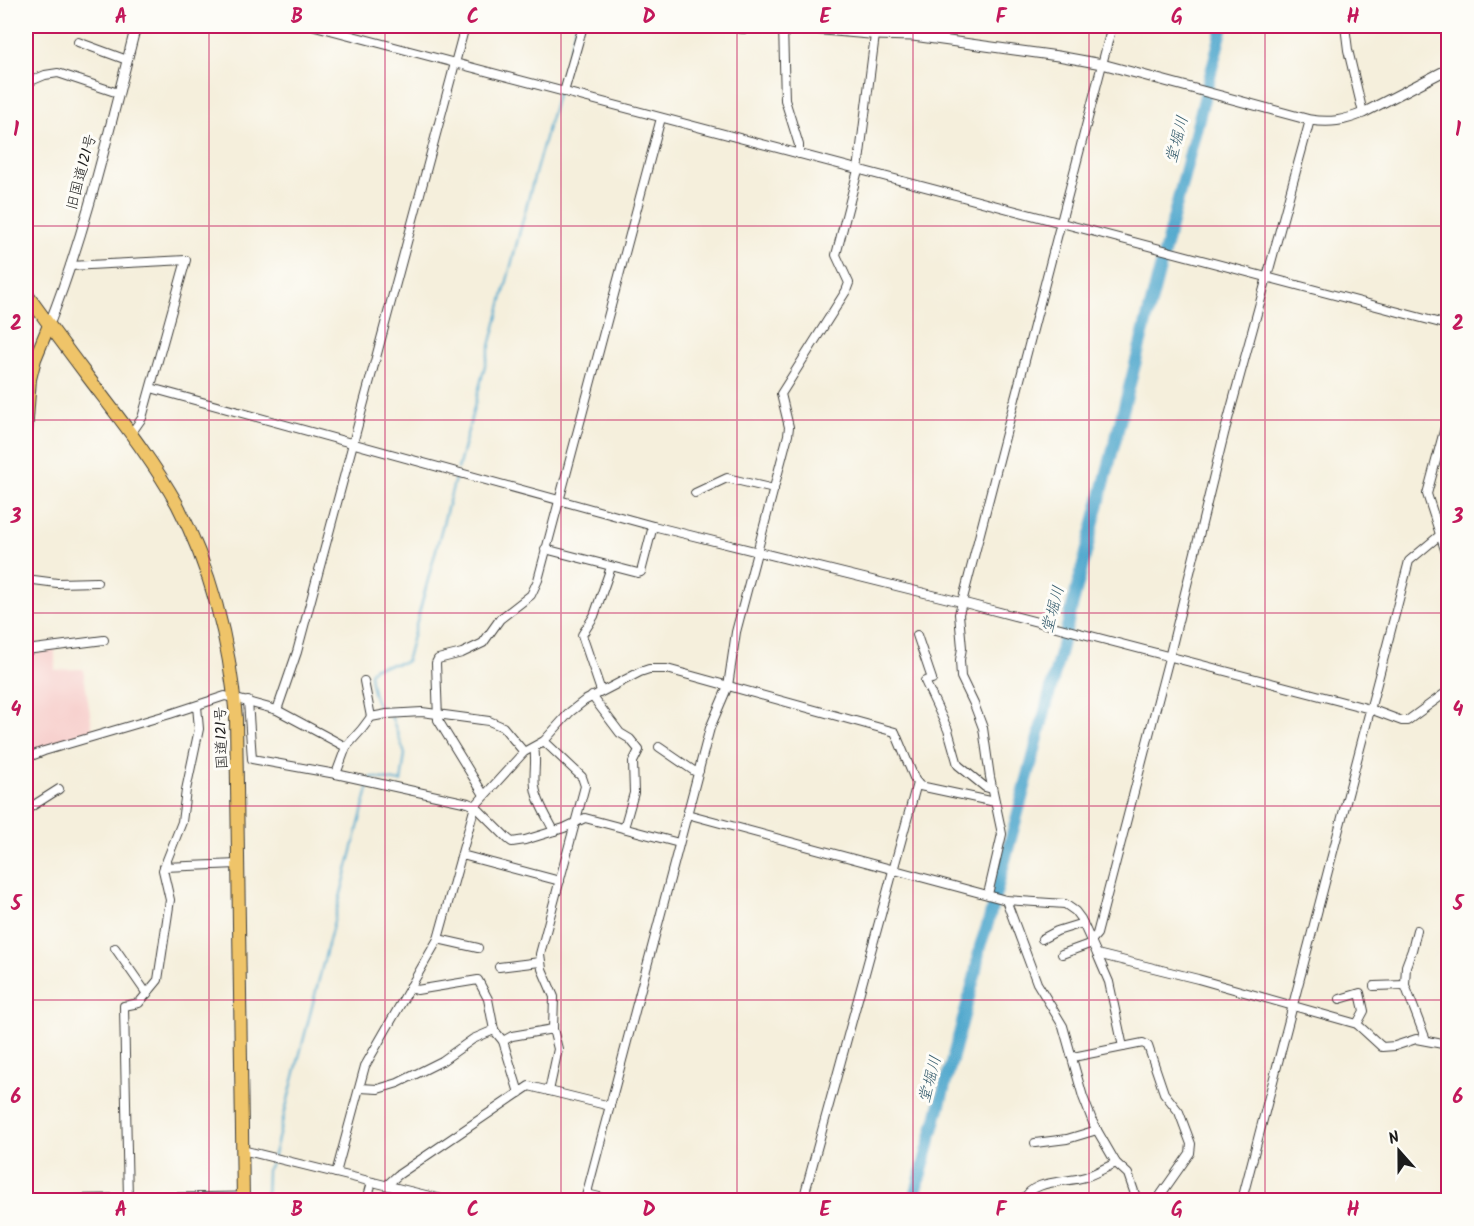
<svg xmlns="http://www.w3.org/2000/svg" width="1474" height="1226" font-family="Kalam,'Klee One',sans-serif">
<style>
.built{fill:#f7d0cd}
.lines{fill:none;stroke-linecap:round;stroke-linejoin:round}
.stream{stroke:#51a8cd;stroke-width:2}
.river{stroke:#51a8cd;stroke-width:12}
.minor-casing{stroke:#3d3c39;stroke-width:10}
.tertiary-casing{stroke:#3d3c39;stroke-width:11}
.primary-casing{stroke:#3d3c39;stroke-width:14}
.trunk-casing{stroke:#3d3c39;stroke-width:14}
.minor{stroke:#fff;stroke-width:8}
.tertiary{stroke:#fff;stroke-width:9}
.primary{stroke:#efc469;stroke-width:12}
.trunk{stroke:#efc469;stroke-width:12}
.grid{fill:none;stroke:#c2185b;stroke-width:1.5;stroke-opacity:0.55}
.labels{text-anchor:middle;stroke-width:6;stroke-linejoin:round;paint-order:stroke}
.street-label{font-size:15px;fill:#1c1c1c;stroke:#fdfcf7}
.water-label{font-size:16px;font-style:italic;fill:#345b6c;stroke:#fdfcf7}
.neatline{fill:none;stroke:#c2185b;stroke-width:2}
.grid-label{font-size:20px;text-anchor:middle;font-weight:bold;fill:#c2185b}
</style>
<rect width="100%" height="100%" fill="#fdfcf7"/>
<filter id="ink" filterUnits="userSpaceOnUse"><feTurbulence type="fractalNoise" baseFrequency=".0167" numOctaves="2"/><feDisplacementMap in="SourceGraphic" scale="12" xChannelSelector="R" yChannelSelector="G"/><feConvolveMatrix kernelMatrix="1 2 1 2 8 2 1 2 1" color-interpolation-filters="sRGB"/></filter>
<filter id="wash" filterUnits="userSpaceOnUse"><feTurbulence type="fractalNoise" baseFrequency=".008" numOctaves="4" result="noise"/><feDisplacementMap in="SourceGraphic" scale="24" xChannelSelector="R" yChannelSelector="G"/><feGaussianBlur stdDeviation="1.35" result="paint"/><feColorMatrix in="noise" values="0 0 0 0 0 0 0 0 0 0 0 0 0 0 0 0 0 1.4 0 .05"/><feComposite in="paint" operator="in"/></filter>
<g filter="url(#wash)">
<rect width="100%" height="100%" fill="#f5efdc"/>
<path class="built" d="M55,649V670L83,669L93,733L26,755V651Z"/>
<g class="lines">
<g class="stream">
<path d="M458,469L533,181L576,26"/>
<path d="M385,712C374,705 371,686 370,673L375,667L406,662L456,475"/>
<path d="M371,779L372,777L401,782L405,754L392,718L390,716"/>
<path d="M266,1200L267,1170L272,1162L369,785"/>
</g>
<path class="river" d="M914,1200L975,975L980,946L988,923L1032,761L1223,26"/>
</g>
</g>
<g filter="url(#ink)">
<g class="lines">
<defs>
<g id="minor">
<path d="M315,26L1448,325"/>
<path d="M724,26L743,29L783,27L875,35"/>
<path d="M783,26L785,100L799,145V154"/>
<path d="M1345,26L1348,50L1363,113"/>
<path d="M78,42L127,60"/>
<path d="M26,83L45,75L58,73L118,93"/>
<path d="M564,92L583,26"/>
<path d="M70,266L186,260L142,418L135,428L129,432"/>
<path d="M151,388L653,526L961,602L1370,709L1402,721H1407L1448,691"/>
<path d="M1448,416L1427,494L1448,559"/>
<path d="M695,493L727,478L774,489"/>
<path d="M545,549L638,573L641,572L653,526"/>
<path d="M26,579L57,583L97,582"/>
<path d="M917,635L932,679L925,681L948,730L958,765L985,787L992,789"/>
<path d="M26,650L104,640"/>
<path d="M364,681L371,717"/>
<path d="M601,691L582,635L594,616L611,567"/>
<path d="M592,696L620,733L630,739L639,750L633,762L634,793L624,828"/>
<path d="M248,701L252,759L336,774L468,803L475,806L508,839L512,842L525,840L564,828L585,818L679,843"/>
<path d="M277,710L297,652L465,26"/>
<path d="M544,741L582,777L585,786L540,954L542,969L554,997L553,1029L558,1049L549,1091"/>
<path d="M659,747L694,771H699"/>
<path d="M534,748C537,761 533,773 535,787C537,802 547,817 554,831"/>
<path d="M26,758L44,751L170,714L225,696L277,710L346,747"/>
<path d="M336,774L346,747L362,729L371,717L387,714L422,712L489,721L503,727L524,752"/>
<path d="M484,795L438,720L436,663L438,659L462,653L483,643L500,619L531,595L538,580L661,118"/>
<path d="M26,810L59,789"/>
<path d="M687,814L1006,900L1065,904L1075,911L1081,919L1097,954L1198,979L1357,1024L1382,1047L1395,1046L1416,1039L1448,1045"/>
<path d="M462,855L560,881"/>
<path d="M164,867L238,864"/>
<path d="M988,894L1002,834L990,777L983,728L974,704L961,677L960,660L962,648L959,614L1112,26"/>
<path d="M1006,900L1037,983L1063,1026L1083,1097L1094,1125L1116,1163L1128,1174L1137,1200"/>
<path d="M1417,930L1412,950L1406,966L1405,985L1426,1040"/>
<path d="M438,939L478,948"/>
<path d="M1042,939L1057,931L1083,923"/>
<path d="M1091,941L1097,934L1169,658L1224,434L1310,120"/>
<path d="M115,948L147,994"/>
<path d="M1062,954L1092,943"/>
<path d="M1097,954L1109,982L1123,1047"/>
<path d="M499,967L540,962"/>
<path d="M1374,986L1405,985"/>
<path d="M410,987L417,990L478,980L488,999L494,1030"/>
<path d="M1340,999L1360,993L1364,1011L1357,1024"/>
<path d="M503,1041L512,1036L553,1029"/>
<path d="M1073,1057L1143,1043L1148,1046L1164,1093L1179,1112L1191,1144L1190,1153L1157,1200"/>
<path d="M360,1088L378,1089L398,1083L442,1061L473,1039L494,1030L503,1041L519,1093"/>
<path d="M1035,1143L1067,1139L1097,1130"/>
<path d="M242,1150L446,1200"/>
<path d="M336,1173L365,1066L438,939L475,806L524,752L544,741L570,712L584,701L640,672L649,669H667L895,732L915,780L920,786L995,802"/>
<path d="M387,1185L398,1175L529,1086L610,1106"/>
<path d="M587,1194L612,1200"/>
<path d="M128,1200L124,1006L139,1003L158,980L170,900L163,870L182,822L186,790L199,729L197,706"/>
<path d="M367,1200L372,1182"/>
<path d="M585,1200L710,728L728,686L736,632L788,435L789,427L781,394L846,291L849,283L836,255L858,170L875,35L874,26"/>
<path d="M803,1200L917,783"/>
<path d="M1024,1200C1032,1179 1067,1183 1085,1177C1095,1174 1106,1167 1116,1163"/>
<path d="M1242,1200L1409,561L1440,535"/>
</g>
<g id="tertiary">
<path d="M875,35L913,36L1058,56L1102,64L1310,120C1330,123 1344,121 1363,113L1448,69"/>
<path d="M49,325C87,229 110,126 136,26"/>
<path d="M35,1200L243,1197"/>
</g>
<path id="primary" d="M26,433L30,379L35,359L49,325"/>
<path id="trunk" d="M26,293C46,321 67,349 88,377C119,418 152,459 177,504C212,571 230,643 236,718L243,1200"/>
</defs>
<use href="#minor" class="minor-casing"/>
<use href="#tertiary" class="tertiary-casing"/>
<use href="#primary" class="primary-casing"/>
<use href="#trunk" class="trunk-casing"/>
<use href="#minor" class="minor"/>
<use href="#tertiary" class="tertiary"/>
<use href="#primary" class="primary"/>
<use href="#trunk" class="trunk"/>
</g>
</g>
<path class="grid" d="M209,26V1200M385,26V1200M561,26V1200M737,26V1200M913,26V1200M1089,26V1200M1265,26V1200M26,226H1448M26,420H1448M26,613H1448M26,806H1448M26,1000H1448"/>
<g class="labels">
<g class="street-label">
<text transform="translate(81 172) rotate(-75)" y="5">旧国道121号</text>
<text transform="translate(221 738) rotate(-92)" y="5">国道121号</text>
</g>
<g class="water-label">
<text transform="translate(1176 139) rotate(-75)" y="6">堂堀川</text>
<text transform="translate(1052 609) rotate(-75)" y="6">堂堀川</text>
<text transform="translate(929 1079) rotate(-75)" y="6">堂堀川</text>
</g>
</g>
<rect width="1474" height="1226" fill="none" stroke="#fdfcf7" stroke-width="66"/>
<g transform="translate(1399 1151) rotate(339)" stroke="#fdfcf7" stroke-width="4.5" paint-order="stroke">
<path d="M0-4.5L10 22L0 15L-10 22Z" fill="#1c1c1c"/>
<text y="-9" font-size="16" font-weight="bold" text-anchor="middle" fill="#1c1c1c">N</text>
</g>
<rect x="33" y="33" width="1408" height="1160" class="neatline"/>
<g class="grid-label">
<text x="121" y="23">A</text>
<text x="297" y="23">B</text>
<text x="473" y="23">C</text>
<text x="649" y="23">D</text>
<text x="825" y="23">E</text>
<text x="1001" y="23">F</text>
<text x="1177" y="23">G</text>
<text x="1353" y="23">H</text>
<text x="16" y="136">1</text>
<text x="1458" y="136">1</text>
<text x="16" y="330">2</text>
<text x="1458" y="330">2</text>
<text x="16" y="523">3</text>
<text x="1458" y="523">3</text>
<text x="16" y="716">4</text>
<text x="1458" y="716">4</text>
<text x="16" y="910">5</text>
<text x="1458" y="910">5</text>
<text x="16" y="1103">6</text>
<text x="1458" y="1103">6</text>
<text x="121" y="1216">A</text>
<text x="297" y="1216">B</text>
<text x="473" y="1216">C</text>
<text x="649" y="1216">D</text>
<text x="825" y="1216">E</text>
<text x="1001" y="1216">F</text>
<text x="1177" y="1216">G</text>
<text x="1353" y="1216">H</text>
</g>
</svg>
